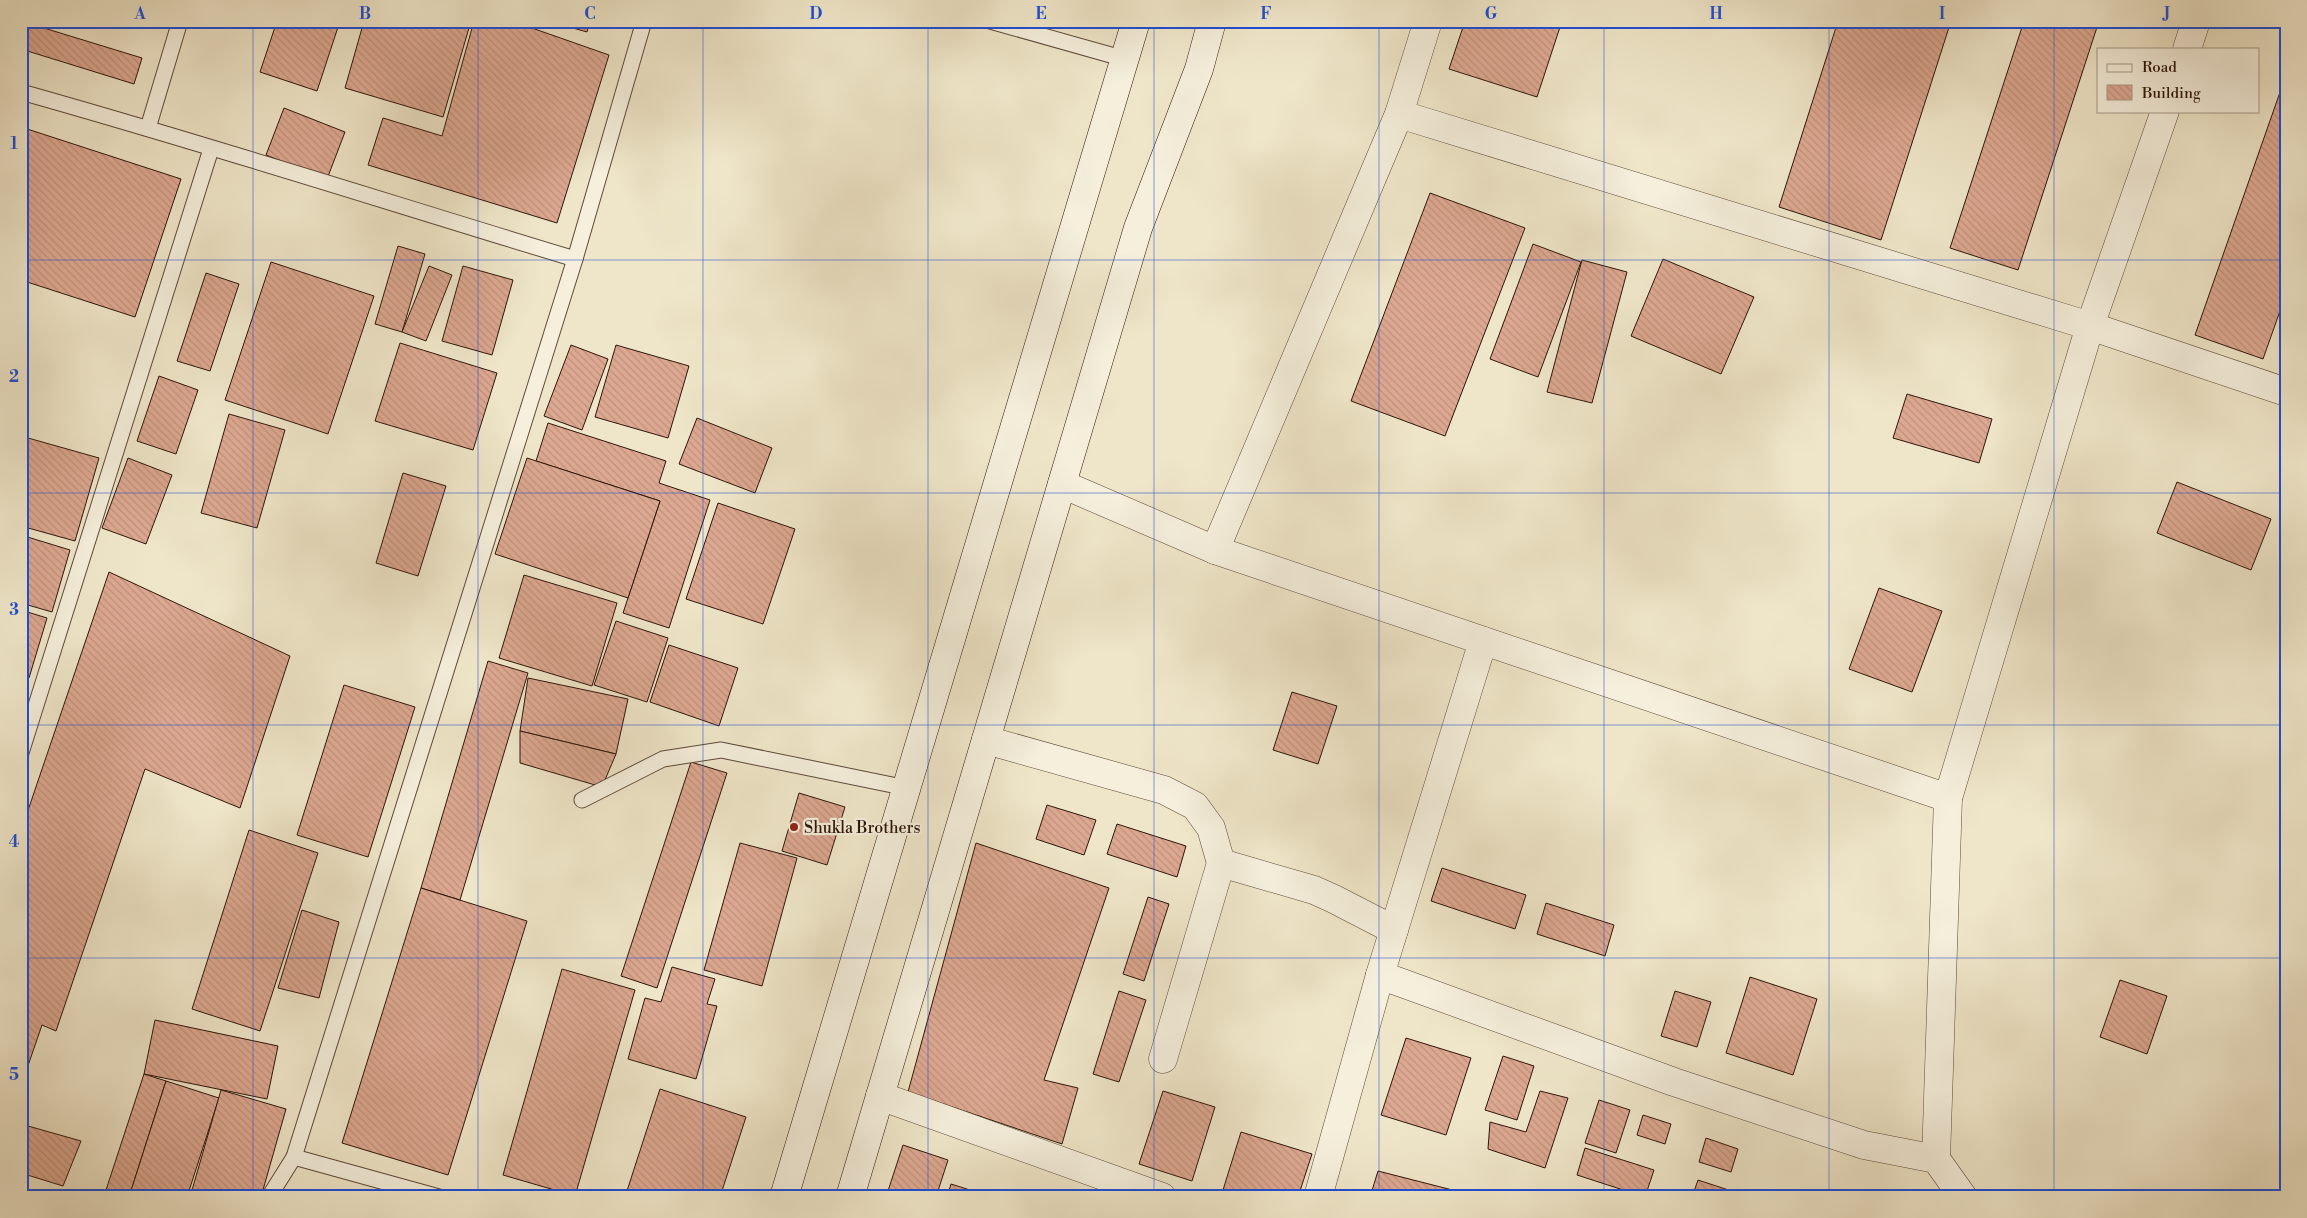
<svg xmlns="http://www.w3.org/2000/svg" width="2307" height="1218" font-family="'Libre Bodoni',serif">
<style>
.building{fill:url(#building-back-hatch);stroke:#2e1509}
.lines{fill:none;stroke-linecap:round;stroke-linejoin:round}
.lane-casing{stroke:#5e4939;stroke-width:17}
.street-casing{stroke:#5e4939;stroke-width:29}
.secondary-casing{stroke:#2e1509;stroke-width:29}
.lane{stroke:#f5efdc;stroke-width:15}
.street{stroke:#f5efdc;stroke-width:28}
.secondary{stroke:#f5efdc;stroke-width:28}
.grid{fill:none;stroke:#1d4ed8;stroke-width:1;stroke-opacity:0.55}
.poi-dot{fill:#8f2418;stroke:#f5efdc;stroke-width:2}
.labels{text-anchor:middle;stroke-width:4.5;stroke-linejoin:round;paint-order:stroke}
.poi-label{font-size:16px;fill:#2e1509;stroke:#f5efdc;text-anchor:start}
.neatline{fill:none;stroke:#1d4ed8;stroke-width:2}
.grid-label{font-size:16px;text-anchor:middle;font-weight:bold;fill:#1d4ed8}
</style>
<defs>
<pattern id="building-back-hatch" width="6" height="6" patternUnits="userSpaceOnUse" patternTransform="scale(1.25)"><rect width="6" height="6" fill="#dda891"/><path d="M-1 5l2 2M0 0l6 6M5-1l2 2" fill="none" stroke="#be907c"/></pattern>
</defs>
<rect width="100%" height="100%" fill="#efe6c9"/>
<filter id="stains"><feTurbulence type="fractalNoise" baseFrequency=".004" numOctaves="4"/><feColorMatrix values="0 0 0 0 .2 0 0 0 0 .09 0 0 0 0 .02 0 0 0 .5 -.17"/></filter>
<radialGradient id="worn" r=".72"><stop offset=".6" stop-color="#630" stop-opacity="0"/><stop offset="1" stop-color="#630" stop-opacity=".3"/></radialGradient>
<g class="building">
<path d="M21,21L142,58L134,84L21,49Z"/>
<path d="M277,21H340L317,91L260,72Z"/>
<path d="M364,21H471L443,117L345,88Z"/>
<path d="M474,21H512L609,55L557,223L368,165L383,118L442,136Z"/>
<path d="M548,21H590L587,32Z"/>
<path d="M1465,21H1562L1537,97L1449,69Z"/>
<path d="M1838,21H1951L1881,240L1779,207Z"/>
<path d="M2024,21H2099L2018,270L1950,248Z"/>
<path d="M2286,75V294L2263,359L2195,335Z"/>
<path d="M284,108L345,132L327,179L266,155Z"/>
<path d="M21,127L181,179L135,317L21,280Z"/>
<path d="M1430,193L1525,228L1445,436L1351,401Z"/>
<path d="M1533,244L1581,262L1538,377L1490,359Z"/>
<path d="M398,246L425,254L402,332L375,324Z"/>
<path d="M1663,259L1754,297L1721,374L1631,336Z"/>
<path d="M1582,260L1627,272L1592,403L1547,392Z"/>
<path d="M271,262L374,296L328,434L225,400Z"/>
<path d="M429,266L452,275L426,341L402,332Z"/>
<path d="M463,266L513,280L492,355L442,341Z"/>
<path d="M206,273L239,284L210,371L177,361Z"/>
<path d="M400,343L497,373L473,450L375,421Z"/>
<path d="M571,345L608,359L582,430L544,416Z"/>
<path d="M616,345L689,366L668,438L595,417Z"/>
<path d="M159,376L198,390L176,454L137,441Z"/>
<path d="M1907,394L1992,419L1979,463L1893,438Z"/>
<path d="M229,414L285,430L257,528L201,513Z"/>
<path d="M697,418L772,448L755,493L679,464Z"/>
<path d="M548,423L666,461L659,483L710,500L669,628L623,613L660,501L536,461Z"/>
<path d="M21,436L99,458L75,541L21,526Z"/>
<path d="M128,458L172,475L146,544L102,528Z"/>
<path d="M527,458L660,501L628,598L495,554Z"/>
<path d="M403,473L446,486L418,576L376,563Z"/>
<path d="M2177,482L2271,519L2251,570L2157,533Z"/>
<path d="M718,503L795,529L763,624L686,599Z"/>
<path d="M21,535L70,550L52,612L21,603Z"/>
<path d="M109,572L290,656L240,808L145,769L56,1031L42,1025L21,1086V831Z"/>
<path d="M524,575L617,603L592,686L499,658Z"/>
<path d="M1879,588L1942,611L1912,692L1849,669Z"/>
<path d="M21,610L47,618L29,678L21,676Z"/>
<path d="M616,621L668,638L647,702L594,685Z"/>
<path d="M669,645L738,668L719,726L650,702Z"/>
<path d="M488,661L528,673L460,900L421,888Z"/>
<path d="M528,678L628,699L616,754L520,731Z"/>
<path d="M344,685L415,707L368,857L297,835Z"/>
<path d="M1292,692L1337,706L1318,764L1273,750Z"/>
<path d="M520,731L616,754L602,787L520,763Z"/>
<path d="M691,762L727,773L657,988L621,976Z"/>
<path d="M799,793L845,807L827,865L782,851Z"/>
<path d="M1047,805L1096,820L1084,855L1036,839Z"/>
<path d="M1117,824L1186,846L1177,877L1107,854Z"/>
<path d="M249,830L318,853L260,1031L192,1009Z"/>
<path d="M740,843L797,858L762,986L704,970Z"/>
<path d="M976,843L1109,888L1044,1080L1078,1088L1062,1144L908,1092Z"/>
<path d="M1442,868L1526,895L1515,929L1431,901Z"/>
<path d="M421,888L527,921L448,1175L342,1143Z"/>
<path d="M1148,897L1169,904L1144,981L1123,974Z"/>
<path d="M1546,903L1614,925L1605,956L1537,934Z"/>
<path d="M302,910L339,922L319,998L278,988Z"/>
<path d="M672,967L715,979L707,1004L717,1006L696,1079L628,1059L645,998L661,1002Z"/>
<path d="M562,969L635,990L575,1196L503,1175Z"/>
<path d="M1750,977L1817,999L1793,1075L1726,1053Z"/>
<path d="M2120,980L2167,996L2147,1054L2100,1037Z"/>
<path d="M1119,991L1146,1000L1119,1082L1093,1074Z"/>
<path d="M1675,991L1711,1002L1697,1047L1661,1036Z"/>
<path d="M155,1020L278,1046L267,1099L144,1074Z"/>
<path d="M1406,1038L1471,1058L1446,1135L1381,1115Z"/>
<path d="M1503,1056L1534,1066L1517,1120L1485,1110Z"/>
<path d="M144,1074L166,1081L129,1197H127L106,1190Z"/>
<path d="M166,1081L219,1098L187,1197H129Z"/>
<path d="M660,1089L746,1117L720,1197H625Z"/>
<path d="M221,1090L286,1109L261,1197H190Z"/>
<path d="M1163,1091L1215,1107L1192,1181L1139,1164Z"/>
<path d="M1540,1091L1568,1098L1545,1168L1488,1149L1490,1122L1526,1132Z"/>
<path d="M1599,1100L1630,1110L1616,1153L1585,1143Z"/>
<path d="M1643,1115L1671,1124L1665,1144L1637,1135Z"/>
<path d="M21,1124L81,1141L63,1186L21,1173Z"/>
<path d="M1241,1132L1312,1154L1298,1197H1243L1223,1190Z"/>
<path d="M1706,1138L1738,1149L1731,1172L1699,1162Z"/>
<path d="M903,1145L948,1160L936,1197H886Z"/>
<path d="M1585,1148L1654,1170L1645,1197L1577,1175Z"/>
<path d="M1378,1171L1468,1194L1467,1197H1370Z"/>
<path d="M1698,1180L1750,1197H1692Z"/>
<path d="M951,1184L989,1196V1197H947Z"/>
</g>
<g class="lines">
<defs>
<g id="lane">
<path d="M990,21L1125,59"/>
<path d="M21,92C207,144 390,203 575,259"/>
<path d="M148,128L180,21"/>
<path d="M21,753L211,149"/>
<path d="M582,800L663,759L721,750L907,788"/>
<path d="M294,1157L439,1197"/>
<path d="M269,1197L294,1157L575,259L644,21"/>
</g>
<g id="street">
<path d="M2187,49L2196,21"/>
<path d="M1399,114L2090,326L2286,392"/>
<path d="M1062,484L1215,550L1948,798"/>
<path d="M1215,550L1399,114L1428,21"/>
<path d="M986,740L1164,790L1195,806L1211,828L1221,863L1163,1059"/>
<path d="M1221,863L1314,890L1334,899L1394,930"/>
<path d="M1380,975L1674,1082L1864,1145L1936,1159"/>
<path d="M880,1096L1162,1197"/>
<path d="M1318,1197L1380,975L1483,641"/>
<path d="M1963,1197L1936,1159L1948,798L2090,326L2165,111"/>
</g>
<g id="secondary">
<path d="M784,1197L1136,21"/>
<path d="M850,1197L1138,228L1199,69L1212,21"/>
</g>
</defs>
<use href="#lane" class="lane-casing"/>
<use href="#street" class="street-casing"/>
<use href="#secondary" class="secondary-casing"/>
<use href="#lane" class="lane"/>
<use href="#street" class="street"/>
<use href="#secondary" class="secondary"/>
</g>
<path class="grid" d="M253,21V1197M478,21V1197M703,21V1197M928,21V1197M1154,21V1197M1379,21V1197M1604,21V1197M1829,21V1197M2054,21V1197M21,260H2286M21,493H2286M21,725H2286M21,958H2286"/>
<circle class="poi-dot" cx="794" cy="827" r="5"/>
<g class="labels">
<g class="poi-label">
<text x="804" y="833">Shukla Brothers</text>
</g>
</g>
<rect width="2307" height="1218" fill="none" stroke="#efe6c9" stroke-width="55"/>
<rect x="2097" y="48" width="162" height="65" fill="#f5efdc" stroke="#a59888"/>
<rect x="2107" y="64" width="25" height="8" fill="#f5efdc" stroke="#a59888"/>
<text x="2142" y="72" font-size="15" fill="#2e1509">Road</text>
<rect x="2107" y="85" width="25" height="15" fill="url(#building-back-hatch)" stroke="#a59888"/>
<text x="2142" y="98" font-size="15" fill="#2e1509">Building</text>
<rect x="28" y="28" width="2252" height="1162" class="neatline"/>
<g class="grid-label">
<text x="140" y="19">A</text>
<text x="365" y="19">B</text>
<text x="590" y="19">C</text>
<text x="816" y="19">D</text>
<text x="1041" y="19">E</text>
<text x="1266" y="19">F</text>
<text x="1491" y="19">G</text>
<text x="1716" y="19">H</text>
<text x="1942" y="19">I</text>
<text x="2167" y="19">J</text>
<text x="14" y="149">1</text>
<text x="14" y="382">2</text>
<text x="14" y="615">3</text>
<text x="14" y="847">4</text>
<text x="14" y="1080">5</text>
</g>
<rect width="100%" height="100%" filter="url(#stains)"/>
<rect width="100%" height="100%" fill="url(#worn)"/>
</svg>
